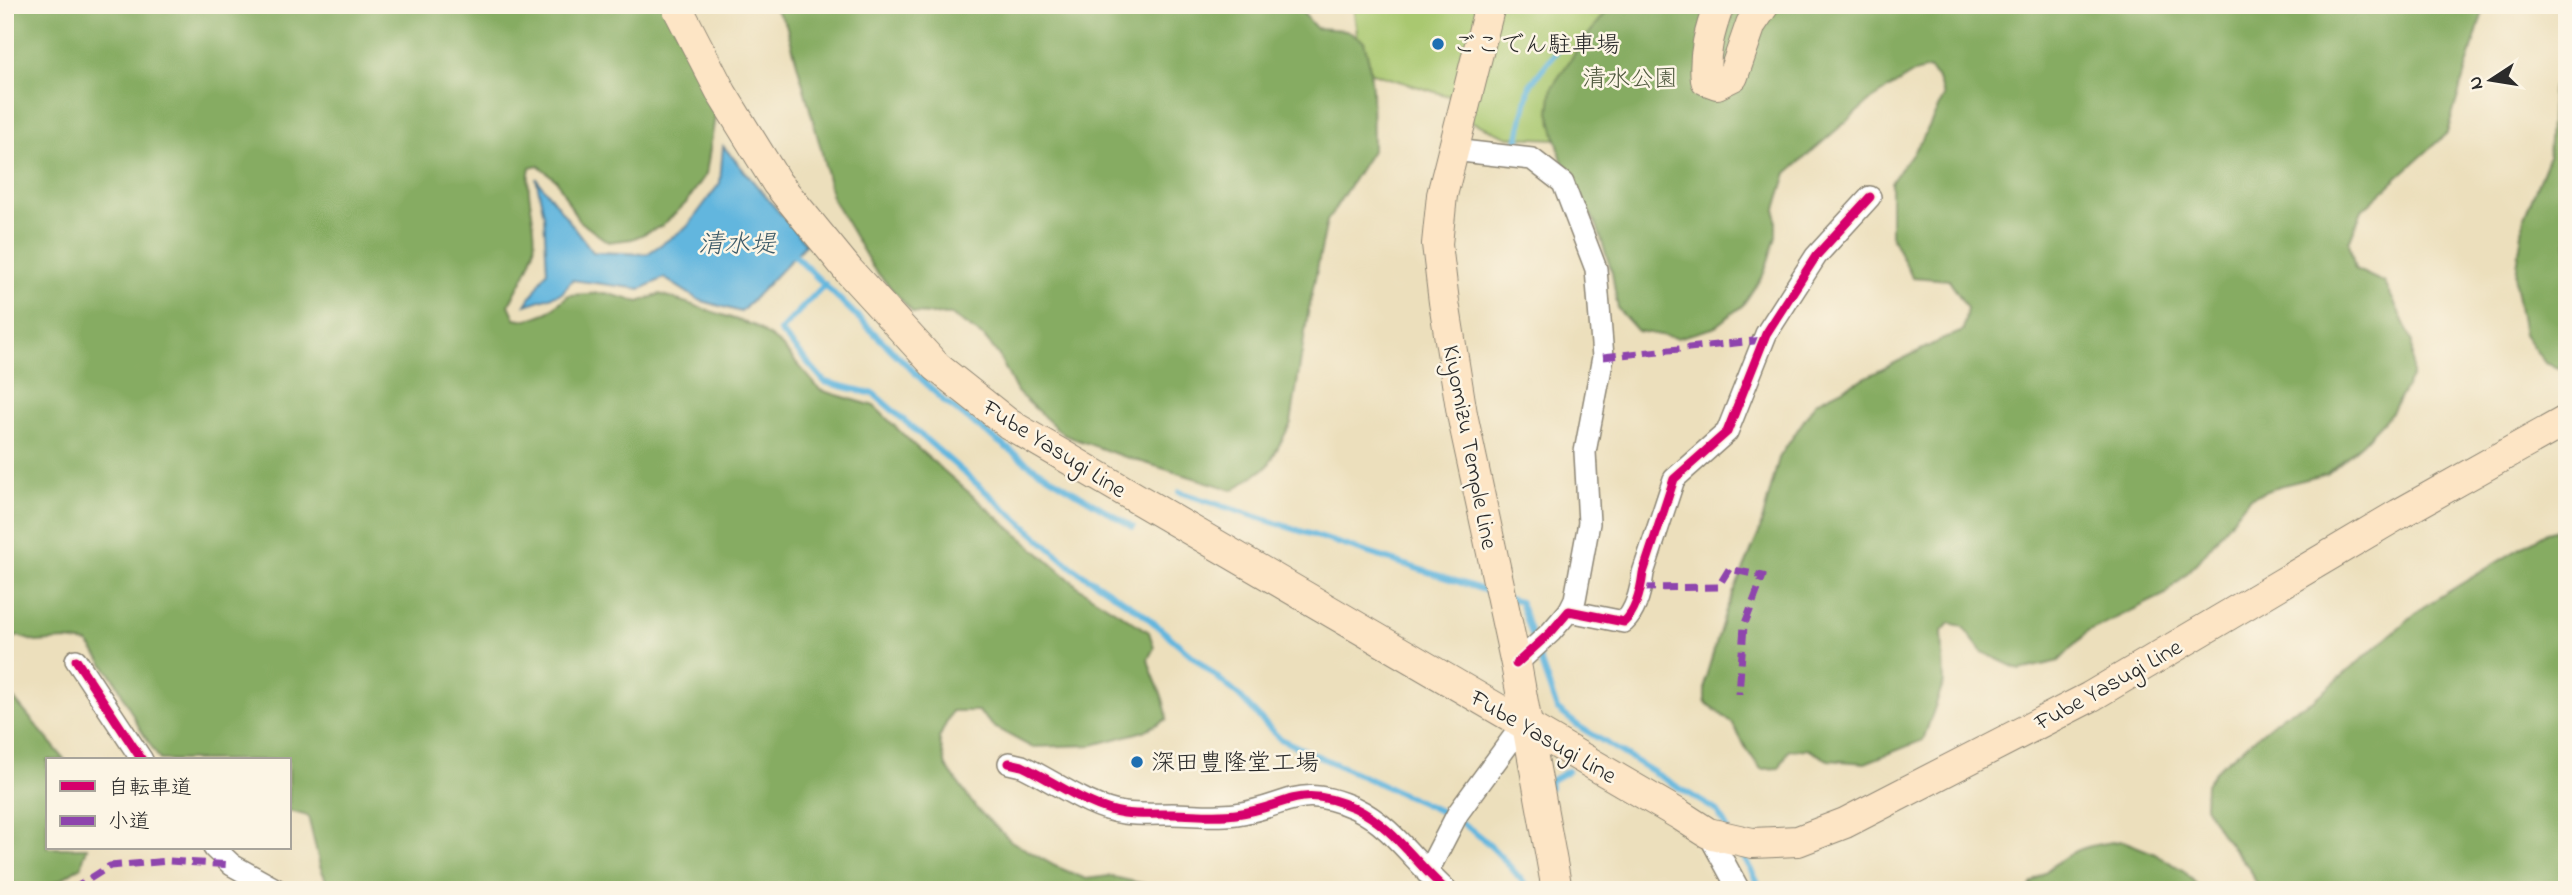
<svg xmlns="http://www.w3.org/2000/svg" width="2572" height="895" font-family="'Indie Flower','Klee One',sans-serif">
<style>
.green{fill:#a9c870;stroke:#6a7a4e;stroke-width:2}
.forest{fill:#86ac62;stroke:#586c46;stroke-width:2}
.water{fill:#62b6de;stroke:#467084;stroke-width:2}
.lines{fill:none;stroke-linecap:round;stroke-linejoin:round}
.stream{stroke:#62b6de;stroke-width:6}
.street-casing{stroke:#8c8574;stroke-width:24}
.secondary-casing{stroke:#8c8574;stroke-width:32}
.street{stroke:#fff;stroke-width:21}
.secondary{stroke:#fde5c5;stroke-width:30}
.quiet{stroke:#8e44ad;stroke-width:7;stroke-dasharray:14 7;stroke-linecap:butt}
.cycleway-casing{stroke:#fcf5e5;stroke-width:13}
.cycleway{stroke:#d6006c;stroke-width:9}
.poi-dot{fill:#1f6fb2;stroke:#fcf5e5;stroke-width:2.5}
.labels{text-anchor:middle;stroke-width:5;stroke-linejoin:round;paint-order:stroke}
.poi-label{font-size:24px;fill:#2b2b2b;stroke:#fcf5e5;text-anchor:start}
.park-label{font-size:24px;fill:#515a40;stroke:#fcf5e5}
.street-label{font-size:24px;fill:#2b2b2b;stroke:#fcf5e5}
.water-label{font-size:26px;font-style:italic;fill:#3e5c6a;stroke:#fcf5e5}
</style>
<rect width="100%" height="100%" fill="#fcf5e5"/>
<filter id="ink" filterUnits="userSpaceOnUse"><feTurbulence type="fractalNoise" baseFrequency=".0143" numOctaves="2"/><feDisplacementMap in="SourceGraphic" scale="14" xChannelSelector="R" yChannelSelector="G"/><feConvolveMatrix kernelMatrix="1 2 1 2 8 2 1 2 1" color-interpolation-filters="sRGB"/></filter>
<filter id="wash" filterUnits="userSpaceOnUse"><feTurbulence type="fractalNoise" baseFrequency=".00686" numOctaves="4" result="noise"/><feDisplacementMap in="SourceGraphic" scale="28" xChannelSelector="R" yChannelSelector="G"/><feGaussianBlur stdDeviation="1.57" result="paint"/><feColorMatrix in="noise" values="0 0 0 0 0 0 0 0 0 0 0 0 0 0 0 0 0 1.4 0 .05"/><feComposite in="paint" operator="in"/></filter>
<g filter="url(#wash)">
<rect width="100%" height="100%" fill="#ecdfbc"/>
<path class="green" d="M1353,5H1887L1557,139L1509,137L1472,122L1459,99L1362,70Z"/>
<g class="forest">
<path d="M5,5H664L716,110L706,174L686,203L662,226L632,239L608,242L578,220L557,181L538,165L530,167C524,194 538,222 534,249C531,268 517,288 509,305L515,318L527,320L548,312L569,295L605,293L639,302L660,294L755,326L781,345L820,390L874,406L915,446L1082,590L1149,632L1154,648L1148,659C1153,681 1166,697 1167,719L1144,731L1093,745L1031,747L994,727L978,711H952L939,738L946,766L976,808L1011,841L1055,866L1086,879L1109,876L1144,884L1152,890H330L320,866L308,816L289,811V760H160L139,727L115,680L88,643L66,640L36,642L18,636L5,644Z"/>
<path d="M772,5H1296L1316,28L1346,30L1364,41L1369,62L1372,88L1373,149L1327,221L1308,313L1291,423L1268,466L1233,490L1119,455L1064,435L1017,392L998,354L984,337L951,315L913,313L873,268L832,198L821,149L786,24Z"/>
<path d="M1612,5H2485L2447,133L2362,210L2349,242L2355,269L2385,283L2412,340V376L2392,412L2363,443L2327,474L2279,486L2249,498L2199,561L2166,594L2087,632L2059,661L2020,670L1982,652L1962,626L1949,623L1942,631L1944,682L1923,740L1865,763L1828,760L1808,749L1789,750L1779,768L1761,769L1747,750L1732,723L1705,702V680L1726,610L1759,533L1779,458L1816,402L1939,341L1963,331L1967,308L1949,280L1912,277L1891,235V182L1922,140L1944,96L1937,77L1929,69L1914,73L1872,99L1787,173L1776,209V237L1764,273L1743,305L1713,328L1677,338L1638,331L1618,309L1612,273L1597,226L1562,161L1549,112L1552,87L1581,44Z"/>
<path d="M2567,56V371L2545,363L2524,334L2515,282L2524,218L2548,158L2552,88Z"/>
<path d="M2567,526V890H2259L2250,869L2222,835L2205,806L2206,784L2216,770L2283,715L2314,700L2423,607L2547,532Z"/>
<path d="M5,688L65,760H47V848H87L81,866L60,880L36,890H5Z"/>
<path d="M2123,841L2153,853L2183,870L2202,890H2029L2031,884C2066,854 2076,845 2123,841Z"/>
</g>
<path class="water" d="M723,146L806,244L741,312L699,300L664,278L641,289L572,280L562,293L526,305L547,271L544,215L536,178L593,252L647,254L687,227L720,183Z"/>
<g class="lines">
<g class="stream">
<path d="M1505,148L1517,143L1530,85L1564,42"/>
<path d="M794,255L944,401L1030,465L1133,527"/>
<path d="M825,284L780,331L825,382L874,394L1073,568L1141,612L1239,696L1280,739L1451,816C1486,837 1504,859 1530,890"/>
<path d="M1179,492L1490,592"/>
<path d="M1510,599L1520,602L1557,709L1580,727L1717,811L1727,828"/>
<path d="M1551,787L1550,781L1568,771"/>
<path d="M1739,849L1762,890"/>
</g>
</g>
</g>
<g filter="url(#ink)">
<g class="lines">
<defs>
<g id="street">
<path d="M1453,150L1532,159L1563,183L1596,269L1603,357L1585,452L1589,523L1575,599L1569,611"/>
<path d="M76,660L142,760"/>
<path d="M1516,664L1551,632L1569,611L1624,622C1636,611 1641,589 1643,573L1674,479L1727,432L1766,334L1816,256L1870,197"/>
<path d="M1009,763L1022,766C1052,780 1091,809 1124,813C1139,815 1156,814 1172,814C1193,814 1215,817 1236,814C1289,807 1297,782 1355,808C1393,826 1415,863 1446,890"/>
<path d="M1708,833L1739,890"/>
<path d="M214,848L232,865L277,890"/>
<path d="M1427,873L1458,813L1515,735L1527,727"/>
</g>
<g id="secondary">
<path d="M676,5L722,94L777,183L849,271L937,367L1009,424L1680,815L1708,833L1752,843L1798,841L1845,823L2090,697L2399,514L2567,420"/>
<path d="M1490,5L1442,195L1437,244L1444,302L1462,414L1516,664L1557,890"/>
<path d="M1719,5C1710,30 1703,54 1706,80L1717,84L1733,76L1751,24L1764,5"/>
</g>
</defs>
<use href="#street" class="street-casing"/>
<use href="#secondary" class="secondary-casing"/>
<use href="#street" class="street"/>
<use href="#secondary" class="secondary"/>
<g class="quiet">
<path d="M1603,357L1764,340"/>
<path d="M1641,588L1718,587L1729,569L1763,576L1744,626L1739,694"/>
<path d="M72,890L110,866L168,861L232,865"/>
</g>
<defs>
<g id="cycleway">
<path d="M76,660L142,760"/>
<path d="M1516,664L1551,632L1569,611L1624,622C1636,611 1641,589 1643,573L1674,479L1727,432L1766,334L1816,256L1870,197"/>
<path d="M1009,763L1022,766C1052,780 1091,809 1124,813C1139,815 1156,814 1172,814C1193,814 1215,817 1236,814C1289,807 1297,782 1355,808C1393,826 1415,863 1446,890"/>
</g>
</defs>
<use href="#cycleway" class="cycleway-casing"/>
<use href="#cycleway" class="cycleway"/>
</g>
</g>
<g class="poi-dot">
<circle cx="1438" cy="44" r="7"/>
<circle cx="1137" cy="762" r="7"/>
</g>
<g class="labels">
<g class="poi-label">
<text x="1452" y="52">ごこでん駐車場</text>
<text x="1151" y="770">深田豊隆堂工場</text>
</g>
<g class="park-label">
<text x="1630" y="86">清水公園</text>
</g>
<g class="street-label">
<text transform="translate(1471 447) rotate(79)" y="8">Kiyomizu Temple Line</text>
<text transform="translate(1055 448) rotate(32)" y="8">Fube Yasugi Line</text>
<text transform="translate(2108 684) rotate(-29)" y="8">Fube Yasugi Line</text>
<text transform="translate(1544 736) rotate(30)" y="8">Fube Yasugi Line</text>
</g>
<g class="water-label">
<text x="737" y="252">清水堤</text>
</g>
</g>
<rect width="2572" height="895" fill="none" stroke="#fcf5e5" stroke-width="28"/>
<rect x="46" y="758" width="245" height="91" fill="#fcf5e5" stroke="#a8a49b" stroke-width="2"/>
<rect x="60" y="781" width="35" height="10" fill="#d6006c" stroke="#a8a49b" stroke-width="2"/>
<text x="108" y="794" font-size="21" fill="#2b2b2b">自転車道</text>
<rect x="60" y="816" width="35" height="10" fill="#8e44ad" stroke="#a8a49b" stroke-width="2"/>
<text x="108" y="828" font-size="21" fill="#2b2b2b">小道</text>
<g transform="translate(2491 80) rotate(258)" stroke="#fcf5e5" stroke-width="5" paint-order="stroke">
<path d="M0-5L12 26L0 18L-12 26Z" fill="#2b2b2b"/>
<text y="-10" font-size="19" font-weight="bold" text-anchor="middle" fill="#2b2b2b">N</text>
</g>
</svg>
